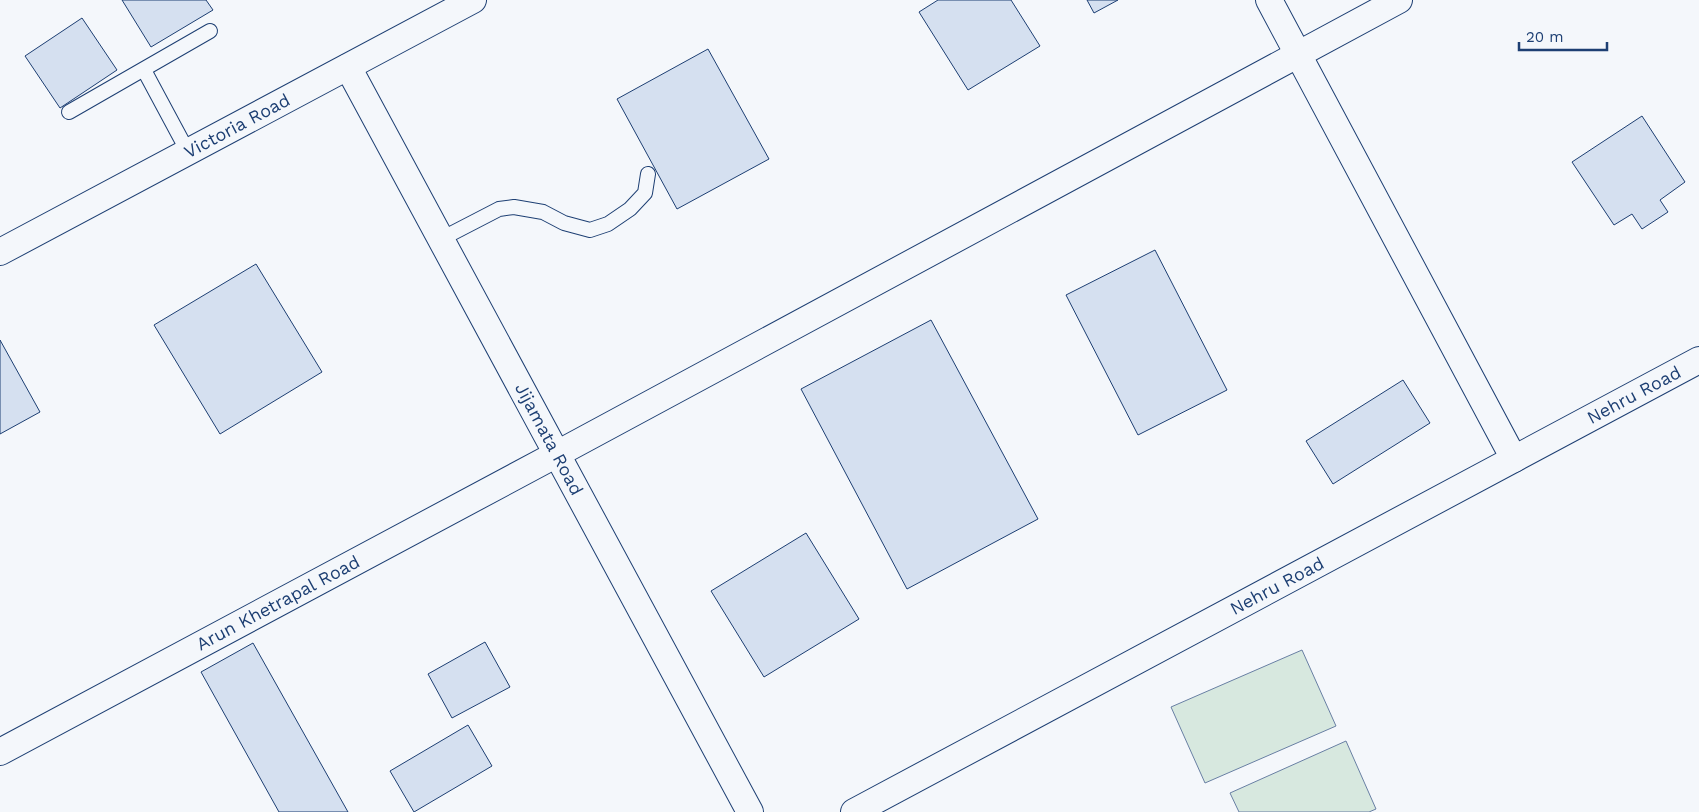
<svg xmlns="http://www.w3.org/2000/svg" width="1699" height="812" font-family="'Work Sans',sans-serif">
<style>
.green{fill:#d7e8df;stroke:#687fa3}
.building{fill:#d5e0f0;stroke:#1d3f73}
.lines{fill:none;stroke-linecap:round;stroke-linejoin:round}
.lane-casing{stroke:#1d3f73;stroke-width:16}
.street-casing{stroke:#1d3f73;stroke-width:28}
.lane{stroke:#f4f7fb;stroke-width:14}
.street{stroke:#f4f7fb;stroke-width:26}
.labels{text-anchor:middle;stroke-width:4;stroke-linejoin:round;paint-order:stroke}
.street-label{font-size:18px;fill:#1d3f73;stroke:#f4f7fb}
</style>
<rect width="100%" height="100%" fill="#f4f7fb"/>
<g class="green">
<path d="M1302,650L1336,726L1205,783L1171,707Z"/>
<path d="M1346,741L1376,809L1369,812H1239L1230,793Z"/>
</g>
<g class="building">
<path d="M122,0H206L213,10L151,47Z"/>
<path d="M938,0H1011L1040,46L968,90L919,12Z"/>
<path d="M1087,0H1118L1094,13Z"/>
<path d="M82,18L117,70L60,108L25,56Z"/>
<path d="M708,49L769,159L677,209L617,99Z"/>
<path d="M1642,116L1685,182L1660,200L1668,212L1642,229L1632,214L1614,225L1572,162Z"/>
<path d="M1155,250L1227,390L1138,435L1066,295Z"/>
<path d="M256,264L322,372L220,434L154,325Z"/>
<path d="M931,320L1038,519L907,589L801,389Z"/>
<path d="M0,340L40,412L0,434Z"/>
<path d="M1403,380L1430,423L1333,484L1306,441Z"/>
<path d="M806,533L859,619L764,677L711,591Z"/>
<path d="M485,642L510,687L452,718L428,674Z"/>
<path d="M253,643L348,812H279L201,672Z"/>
<path d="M468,725L492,766L414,812L390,771Z"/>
</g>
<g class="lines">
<defs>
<g id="lane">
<path d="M144,70L188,152"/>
<path d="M69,112L210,31"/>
<path d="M441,239L499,209L514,207L543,212L564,223L590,230L608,224L630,209L645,193L648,174"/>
</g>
<g id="street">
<path d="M1269,0L1514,459"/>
<path d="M348,67L750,812"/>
<path d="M0,252L473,0"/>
<path d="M0,752L557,454L1399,0"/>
<path d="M854,812L1699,360"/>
</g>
</defs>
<use href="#lane" class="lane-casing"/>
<use href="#street" class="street-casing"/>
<use href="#lane" class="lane"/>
<use href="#street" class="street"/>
</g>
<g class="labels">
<g class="street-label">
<text transform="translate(237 126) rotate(-28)" y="6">Victoria Road</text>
<text transform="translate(1634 395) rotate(-28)" y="6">Nehru Road</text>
<text transform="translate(549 439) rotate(62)" y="6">Jijamata Road</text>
<text transform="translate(1277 586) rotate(-28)" y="6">Nehru Road</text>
<text transform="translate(278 603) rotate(-28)" y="6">Arun Khetrapal Road</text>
</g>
</g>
<path d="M1519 42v8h88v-8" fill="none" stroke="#1d3f73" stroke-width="2.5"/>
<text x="1526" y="42" font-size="15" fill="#1d3f73" stroke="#f4f7fb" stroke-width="4" paint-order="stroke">20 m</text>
</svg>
